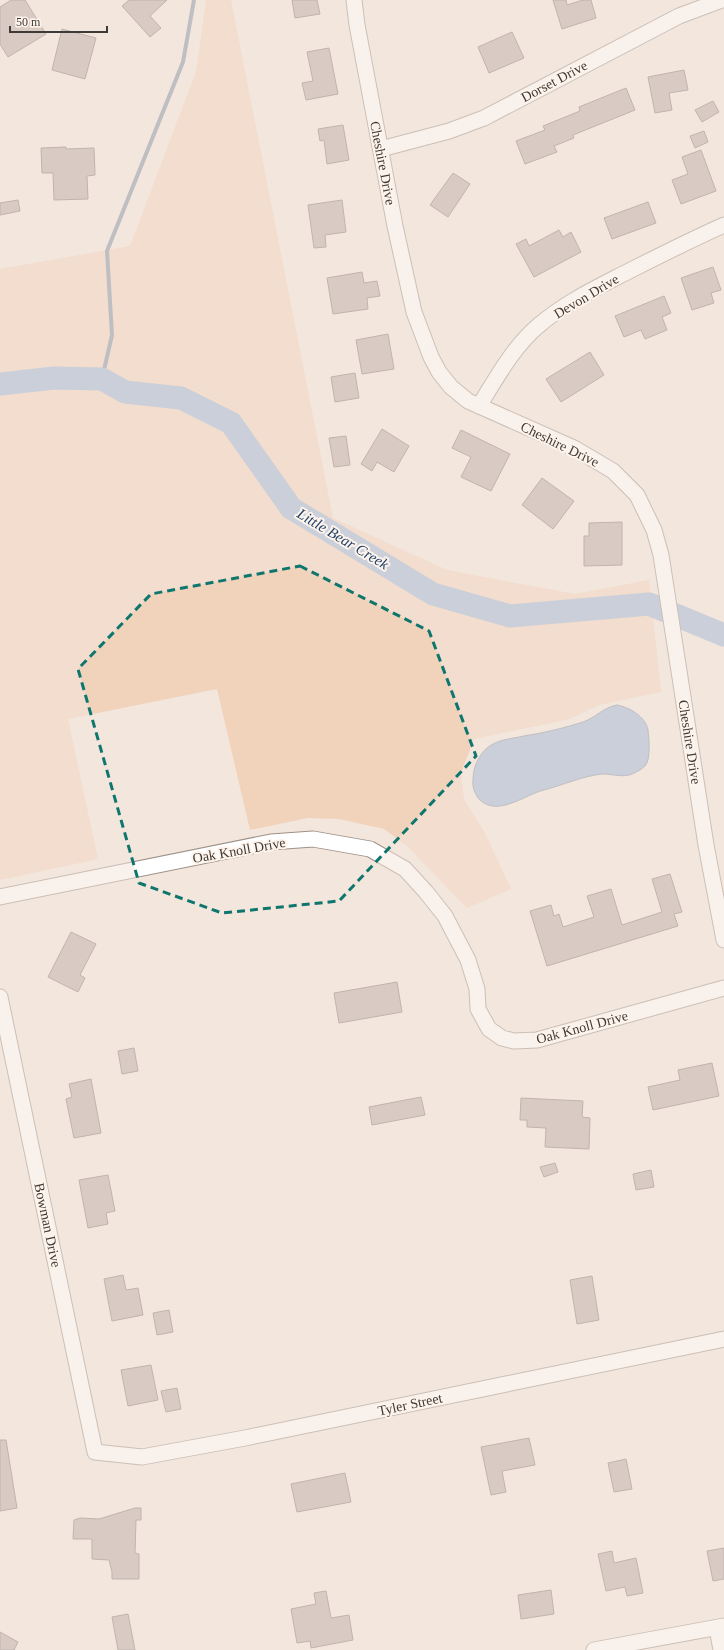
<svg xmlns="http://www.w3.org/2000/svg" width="724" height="1650" font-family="Georgia,serif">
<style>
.green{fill:#f1d3bc}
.water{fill:#9ab4d5;stroke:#7f8fa5}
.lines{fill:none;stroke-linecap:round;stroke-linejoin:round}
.stream{stroke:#7f8fa5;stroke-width:4}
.river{stroke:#9ab4d5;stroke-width:23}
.building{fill:#bbaaa7;stroke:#867774}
.street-casing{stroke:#9e9188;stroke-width:17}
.street{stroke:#fff;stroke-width:15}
.marked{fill:none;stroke:#0f766e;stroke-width:3;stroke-dasharray:8 5;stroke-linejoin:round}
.labels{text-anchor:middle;stroke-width:4;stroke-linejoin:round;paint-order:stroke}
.street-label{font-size:14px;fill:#403a36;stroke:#fef4eb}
.water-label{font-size:15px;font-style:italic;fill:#1d416c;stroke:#fef4eb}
</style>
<rect width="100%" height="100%" fill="#f3e6dc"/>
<path class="green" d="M206,0H231L333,518L447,570L575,594L649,580L661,692L599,705L570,719L474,739L461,773L464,800L485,833L511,889L467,908L407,846L384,829L339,819L308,818L250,830L217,689L68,719L98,859L0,880V269L130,246L196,72Z"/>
<path class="water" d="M617,705C629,707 646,717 648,730C649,738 651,760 645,766C642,769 634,774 629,775C621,777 611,774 602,774C583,776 563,785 544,790C526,794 497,818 479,799C475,794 472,787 473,780C473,768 478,756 487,748C498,739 511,739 524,736C543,733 565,728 583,722C595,718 604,707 617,705Z"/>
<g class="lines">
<path class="stream" d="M102,379L112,335L107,251L183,62L194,0"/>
<path class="river" d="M0,384L54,378L102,379L125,392L181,398L231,423L291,508L433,594L510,616L649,604L724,635"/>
</g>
<g class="building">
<path d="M11,0H25L46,34L8,57L0,44V7Z"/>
<path d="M129,0H167L150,16L161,28L150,37L122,6Z"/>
<path d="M292,0H317L320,14L295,18Z"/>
<path d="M553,0H566L567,5L583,0H591L596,18L562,29Z"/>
<path d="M62,29L96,38L85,79L52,70Z"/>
<path d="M512,32L524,58L489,73L478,47Z"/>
<path d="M329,48L338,94L306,100L302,83L313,81L307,52Z"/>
<path d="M684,70L688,90L669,93L672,110L655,113L648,77Z"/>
<path d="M626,88L635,110L573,135L574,138L554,146L557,152L525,164L516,141L545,130L543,126L580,111L579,107Z"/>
<path d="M713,101L719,112L702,122L695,110Z"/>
<path d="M343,125L349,160L327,164L324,140L320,141L318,129Z"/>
<path d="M704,131L708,142L695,148L690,136Z"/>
<path d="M66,147V149L94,148L95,175L87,176L88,199L54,200L53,173H42L41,148Z"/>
<path d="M701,150L716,191L681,204L672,180L688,174L682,157Z"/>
<path d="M453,173L470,184L448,217L430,205Z"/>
<path d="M18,200L20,211L0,215V203Z"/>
<path d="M342,200L346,232L325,235L326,247L314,248L308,205Z"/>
<path d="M648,202L656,223L612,239L604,218Z"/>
<path d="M559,230L563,237L571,232L581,252L534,277L516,244L526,239L529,246Z"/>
<path d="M713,267L721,290L711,293L714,303L692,310L681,278Z"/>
<path d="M362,272L364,283L377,281L380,296L367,298L368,309L333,314L327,278Z"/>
<path d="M664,296L671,313L662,317L667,330L645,339L641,330L624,337L615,316Z"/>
<path d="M388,334L394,369L362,374L356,340Z"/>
<path d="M590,352L604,375L561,402L546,379Z"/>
<path d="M355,373L359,398L335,402L331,377Z"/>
<path d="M382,429L409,446L394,472L377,462L372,471L361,464Z"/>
<path d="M461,430L510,454L491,491L461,477L471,457L452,448Z"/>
<path d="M346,436L350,465L334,467L329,438Z"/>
<path d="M542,478L574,501L553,529L522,505Z"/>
<path d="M622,522V565L584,566V536H589V523Z"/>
<path d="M670,874L682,912L674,914L678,926L547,966L530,911L551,905L554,916L559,914L563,927L594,917L587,896L611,889L622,925L662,912L652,879Z"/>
<path d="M71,932L96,944L80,975L85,978L78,992L48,977Z"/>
<path d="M397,982L402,1012L339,1023L334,993Z"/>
<path d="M134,1048L138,1071L122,1074L118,1051Z"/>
<path d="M712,1063L719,1096L653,1110L648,1087L680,1080L678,1070Z"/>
<path d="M91,1079L101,1133L74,1138L66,1099L72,1097L69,1084Z"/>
<path d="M421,1097L425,1115L372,1125L369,1107Z"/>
<path d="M521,1098L583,1101L582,1117L590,1118L589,1149L545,1147L546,1128L527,1127V1120H520Z"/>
<path d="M555,1163L558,1172L544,1177L540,1167Z"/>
<path d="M651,1170L654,1187L636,1190L633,1174Z"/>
<path d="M108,1175L115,1211L106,1213L108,1224L88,1228L79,1180Z"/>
<path d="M123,1275L126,1290L138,1288L143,1315L112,1321L104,1279Z"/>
<path d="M592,1276L599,1320L577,1324L570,1280Z"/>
<path d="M169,1310L173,1332L157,1335L153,1313Z"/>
<path d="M151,1365L158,1400L128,1406L121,1370Z"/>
<path d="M177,1388L181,1409L166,1412L161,1391Z"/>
<path d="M529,1438L535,1465L502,1471L506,1492L491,1495L481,1447Z"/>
<path d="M0,1440H6L17,1508L0,1511Z"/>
<path d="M626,1459L632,1489L614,1492L608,1463Z"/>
<path d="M345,1473L351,1502L297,1512L291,1484Z"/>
<path d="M135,1508H141V1520H136L135,1553L139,1554V1579H112V1572L109,1560L92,1559V1539H73L74,1520L80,1518L99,1519Z"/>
<path d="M724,1548V1579L713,1581L707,1551Z"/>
<path d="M612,1551L614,1563L636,1558L643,1593L627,1596L625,1587L606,1591L598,1554Z"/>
<path d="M551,1590L554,1614L521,1619L518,1595Z"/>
<path d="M326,1591L331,1618L349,1615L353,1640L311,1648L310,1641L297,1643L291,1609L316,1604L314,1593Z"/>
<path d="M128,1614L135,1650H118L112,1617Z"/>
<path d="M0,1632L18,1642L14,1650H0Z"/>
</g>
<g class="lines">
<defs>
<g id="street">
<path d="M354,0L357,25L395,226L414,312L431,357L439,372L451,387L468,401L574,448L613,471L637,495L654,530L661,555L706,845L724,940"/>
<path d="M381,149L449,131L484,118L679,16L722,0"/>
<path d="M479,406C496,379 513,347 538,326C563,304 594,289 623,274C657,257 690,240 724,225"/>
<path d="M0,897L271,842L313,839L370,849L405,869L426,892L445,916L468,960L477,989L478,1009L489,1029L502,1038L514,1041L537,1040L724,988"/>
<path d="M0,997L95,1452L142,1457L245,1438L724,1339"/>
<path d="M717,1628L721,1650"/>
<path d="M594,1650L724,1626"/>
</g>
</defs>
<use href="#street" class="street-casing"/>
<use href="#street" class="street"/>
</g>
<path d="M0 0H724V1650H0ZM300,566L429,631L476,756L339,901L222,913L139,883L78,669L151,594Z" fill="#f3e6dc" fill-opacity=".55" fill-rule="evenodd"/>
<path class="marked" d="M300,566L429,631L476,756L339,901L222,913L139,883L78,669L151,594Z"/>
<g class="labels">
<g class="street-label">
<text transform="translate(554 81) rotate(-28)" y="5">Dorset Drive</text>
<text transform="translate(383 163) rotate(79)" y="5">Cheshire Drive</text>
<text transform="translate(586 296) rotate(-31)" y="5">Devon Drive</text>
<text transform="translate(560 444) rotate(26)" y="5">Cheshire Drive</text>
<text transform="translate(690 742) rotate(81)" y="5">Cheshire Drive</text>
<text transform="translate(239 850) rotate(-10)" y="5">Oak Knoll Drive</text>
<text transform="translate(582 1027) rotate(-15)" y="5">Oak Knoll Drive</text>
<text transform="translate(48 1225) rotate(78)" y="5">Bowman Drive</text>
<text transform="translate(410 1404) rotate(-12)" y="5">Tyler Street</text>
</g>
<g class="water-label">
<text transform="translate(343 539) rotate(31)" y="5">Little Bear Creek</text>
</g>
</g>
<path d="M10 26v6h97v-6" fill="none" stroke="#403a36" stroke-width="2"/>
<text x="16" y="26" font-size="12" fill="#403a36" stroke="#fef4eb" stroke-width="3" paint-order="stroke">50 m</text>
</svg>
